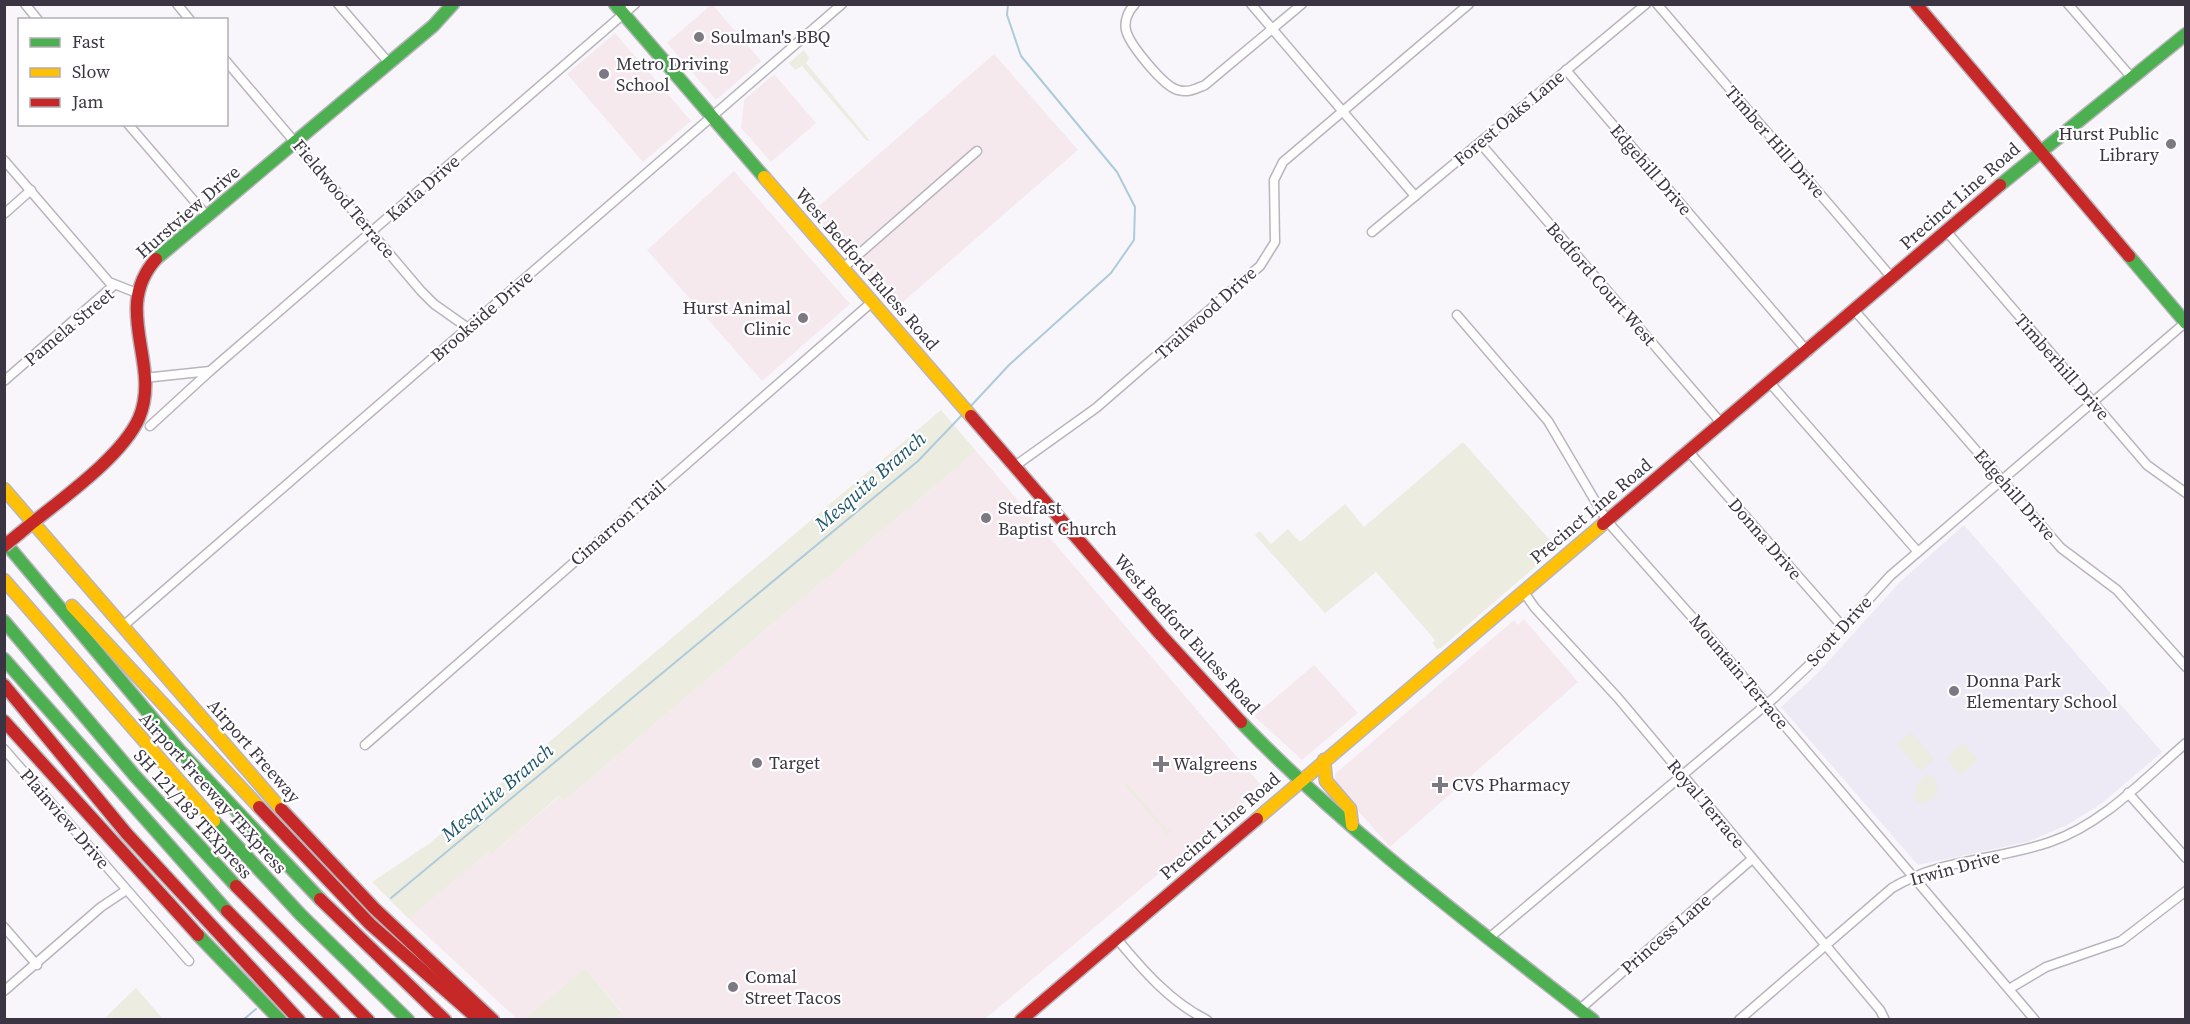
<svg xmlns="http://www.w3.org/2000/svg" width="2190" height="1024" font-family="'Source Serif 4',serif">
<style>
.commercial{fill:#f6e9ee}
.built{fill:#ede9f5}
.green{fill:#ecece0}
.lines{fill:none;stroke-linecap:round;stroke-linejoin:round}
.stream{stroke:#adcbda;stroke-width:2}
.street-casing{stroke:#b8b5bd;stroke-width:11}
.fast-casing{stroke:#b8b5bd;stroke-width:15}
.slow-casing{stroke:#b8b5bd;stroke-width:15}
.jam-casing{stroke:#b8b5bd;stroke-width:15}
.street{stroke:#fefefe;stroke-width:8}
.fast{stroke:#4caf50;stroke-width:12}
.slow{stroke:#ffc107;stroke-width:12}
.jam{stroke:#c62828;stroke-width:12}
.jam-bridge-casing{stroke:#b8b5bd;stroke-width:15;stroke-linecap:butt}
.jam-bridge{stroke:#c62828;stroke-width:12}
.poi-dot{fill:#7d7983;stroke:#fff;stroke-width:2}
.labels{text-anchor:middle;stroke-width:4.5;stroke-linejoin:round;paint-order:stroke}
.poi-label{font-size:18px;fill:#3b3543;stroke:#fff;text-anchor:start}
.street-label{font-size:18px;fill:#3b3543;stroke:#fff}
.water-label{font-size:20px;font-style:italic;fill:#1f576c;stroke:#fff}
</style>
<rect width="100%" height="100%" fill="#f8f6fb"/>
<g class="commercial">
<path d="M712,4L761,61L716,100L667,43Z"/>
<path d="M615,33L691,121L643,162L567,74Z"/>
<path d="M994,54L1078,150L896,308L812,212Z"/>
<path d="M774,74L816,123L771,162L741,128L744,100Z"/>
<path d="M734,171L850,304L762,381L647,250Z"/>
<path d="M976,451L1260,784L1253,795L985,1019H614L622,1012L585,968L524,1019H517L409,919L489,850L492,854L560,796L564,801Z"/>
<path d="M1524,619L1578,682L1390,847L1336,786L1335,774L1514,620L1518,625Z"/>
<path d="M1314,665L1358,713L1302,760L1254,716Z"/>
</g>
<path class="built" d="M1964,525L2162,752L2101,804L2067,825L2027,842L1918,865L1781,707L1816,675L1901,581Z"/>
<g class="green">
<path d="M804,50L809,58L806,63L870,141H867L802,66L795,70L789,63Z"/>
<path d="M941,410L976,451L564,801L559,796L492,854L489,851L409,919L372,882L430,843Z"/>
<path d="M1463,442L1557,548L1441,648L1437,649L1432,643L1435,640L1376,572L1325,613L1255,535L1260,531L1271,544L1288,529L1300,542L1345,504L1364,527Z"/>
<path d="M1911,732L1934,759L1920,771L1897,744Z"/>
<path d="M1963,743L1978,760L1961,775L1946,758Z"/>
<path d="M1927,775L1933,776L1937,784L1936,797L1925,803L1915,802L1916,786Z"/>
<path d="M1127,784L1168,831L1174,827L1165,838L1166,833L1125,785Z"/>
<path d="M585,968L622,1013L614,1019H524Z"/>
<path d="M136,988L163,1019H104Z"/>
</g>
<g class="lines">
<g class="stream">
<path d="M969,408L1009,365L1111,273L1134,240L1135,207L1117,172L1021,56L1007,15L1008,4"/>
<path d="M391,898L918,461L963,414"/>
<path d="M243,1020L256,1009"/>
</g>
<defs>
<g id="street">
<path d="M25,4L38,20"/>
<path d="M177,4L190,20"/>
<path d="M338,4L389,63"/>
<path d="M1135,4C1128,11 1124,21 1126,30C1129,44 1164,87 1178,90C1188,93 1195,89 1205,85L1302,4"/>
<path d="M1251,4L1415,196"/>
<path d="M1657,4L1893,279"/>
<path d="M2068,4L2132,78"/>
<path d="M226,61L421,291L434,304L468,328"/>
<path d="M1566,70L1808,352"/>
<path d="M128,124L208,217"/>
<path d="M1480,143L1722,424"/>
<path d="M4,160L109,282L137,293"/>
<path d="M4,214L31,190"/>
<path d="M1372,232L1646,4"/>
<path d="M1947,232L2147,465L2186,493"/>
<path d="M843,268L977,151"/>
<path d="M1855,311L2061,548L2117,590L2186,667"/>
<path d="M1457,315L1548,421L1607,521L1700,626L2035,1020"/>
<path d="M144,378L210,371L635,4"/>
<path d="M4,381L113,286"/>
<path d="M1770,383L1918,552"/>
<path d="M150,426L210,371"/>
<path d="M1689,452L1842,626"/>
<path d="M1015,466L1096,408L1260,266L1275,242L1274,180L1283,162L1469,4"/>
<path d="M1523,591L1535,608L1618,698L1880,1010L1885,1020"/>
<path d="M122,627L842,4"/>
<path d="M365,745L872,302"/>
<path d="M4,749L189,961"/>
<path d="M2128,793L2186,858"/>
<path d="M4,927L37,965"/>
<path d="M1489,938L1774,698L1807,667L1890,576L2186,322"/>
<path d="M1117,939C1142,969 1170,1002 1207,1020"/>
<path d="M2009,989L2046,967L2121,941L2186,891"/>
<path d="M4,991L101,907L125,891"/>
<path d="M1580,1009L1752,859"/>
<path d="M1739,1020L1892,888C1940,859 1998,860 2050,842C2103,824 2144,779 2186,743"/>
</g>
<g id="fast">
<path d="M615,4L764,177"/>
<path d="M2000,185L2186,34"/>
<path d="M2129,256L2186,323"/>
<path d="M156,259L433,26L453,4"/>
<path d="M4,541L181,752L320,899"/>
<path d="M4,621L135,776L236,886"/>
<path d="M4,659L227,911"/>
<path d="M1241,722C1348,833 1472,925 1593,1020"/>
<path d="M214,821L301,915L408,1020"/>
<path d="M198,935L280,1020"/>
</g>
<g id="slow">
<path d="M764,177L971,416"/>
<path d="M4,489L281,809"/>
<path d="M4,580L214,821"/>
<path d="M72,606L259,807"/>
<path d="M1324,760L1326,781L1350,809L1352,825"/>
<path d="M1257,819L1603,524"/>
</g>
<g id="jam">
<path d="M1916,4L2129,256"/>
<path d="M971,416L1161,635L1241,722"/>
<path d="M1603,524L2000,185"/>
<path d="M20,533C54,504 121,459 139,418C162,364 111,310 156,259"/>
<path d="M4,685L127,834L299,1020"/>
<path d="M4,721L198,935"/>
<path d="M259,807L370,924L479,1020"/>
<path d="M281,809L374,908L493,1020"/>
<path d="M236,886L368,1020"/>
<path d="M320,899L445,1020"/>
<path d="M227,911L334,1020"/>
<path d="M1021,1020L1257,819"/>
</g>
</defs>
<use href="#street" class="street-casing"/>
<use href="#fast" class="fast-casing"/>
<use href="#slow" class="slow-casing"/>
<use href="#jam" class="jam-casing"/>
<use href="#street" class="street"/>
<use href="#fast" class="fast"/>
<use href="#slow" class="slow"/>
<use href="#jam" class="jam"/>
<defs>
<path id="jam-bridge" d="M4,546L20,533"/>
</defs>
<use href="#jam-bridge" class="jam-bridge-casing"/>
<use href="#jam-bridge" class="jam-bridge"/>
</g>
<g class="poi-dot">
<circle cx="699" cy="37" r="6"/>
<circle cx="604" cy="74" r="6"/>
<circle cx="2171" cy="144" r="6"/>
<circle cx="803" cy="318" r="6"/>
<circle cx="986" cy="518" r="6"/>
<circle cx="1954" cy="691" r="6"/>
<circle cx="757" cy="763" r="6"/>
<path d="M1158 755h6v6h6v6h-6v6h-6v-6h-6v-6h6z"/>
<path d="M1437 776h6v6h6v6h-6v6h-6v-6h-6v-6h6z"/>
<circle cx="733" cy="987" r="6"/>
</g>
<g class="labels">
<g class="poi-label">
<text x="711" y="43">Soulman's BBQ</text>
<text x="616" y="70">Metro Driving<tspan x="616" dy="21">School</tspan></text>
<text x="2159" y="140" text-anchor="end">Hurst Public<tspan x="2159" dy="21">Library</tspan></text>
<text x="791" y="314" text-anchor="end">Hurst Animal<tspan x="791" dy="21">Clinic</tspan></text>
<text x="998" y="514">Stedfast<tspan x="998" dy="21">Baptist Church</tspan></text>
<text x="1966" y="687">Donna Park<tspan x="1966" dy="21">Elementary School</tspan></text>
<text x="769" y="769">Target</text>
<text x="1173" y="770">Walgreens</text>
<text x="1452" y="791">CVS Pharmacy</text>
<text x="745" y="983">Comal<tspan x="745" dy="21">Street Tacos</tspan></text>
</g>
<g class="street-label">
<text transform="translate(1509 118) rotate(-40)" y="6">Forest Oaks Lane</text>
<text transform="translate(1775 142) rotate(49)" y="6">Timber Hill Drive</text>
<text transform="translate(1651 170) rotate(49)" y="6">Edgehill Drive</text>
<text transform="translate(423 188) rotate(-41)" y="6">Karla Drive</text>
<text transform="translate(1960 196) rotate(-41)" y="6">Precinct Line Road</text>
<text transform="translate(344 199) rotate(50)" y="6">Fieldwood Terrace</text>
<text transform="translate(188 212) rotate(-41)" y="6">Hurstview Drive</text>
<text transform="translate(867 269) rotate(49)" y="6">West Bedford Euless Road</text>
<text transform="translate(1601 284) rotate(49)" y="6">Bedford Court West</text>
<text transform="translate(1206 313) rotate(-42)" y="6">Trailwood Drive</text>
<text transform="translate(482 316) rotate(-41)" y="6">Brookside Drive</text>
<text transform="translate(69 327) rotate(-40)" y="6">Pamela Street</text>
<text transform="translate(2062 367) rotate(49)" y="6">Timberhill Drive</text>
<text transform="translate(2015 495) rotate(49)" y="6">Edgehill Drive</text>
<text transform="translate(1591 511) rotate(-40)" y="6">Precinct Line Road</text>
<text transform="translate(618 523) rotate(-41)" y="6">Cimarron Trail</text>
<text transform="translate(1765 539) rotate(49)" y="6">Donna Drive</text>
<text transform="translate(1839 631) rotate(-48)" y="6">Scott Drive</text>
<text transform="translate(1187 634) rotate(48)" y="6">West Bedford Euless Road</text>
<text transform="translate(1739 672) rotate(50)" y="6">Mountain Terrace</text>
<text transform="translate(254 751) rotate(49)" y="6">Airport Freeway</text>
<text transform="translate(213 793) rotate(48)" y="6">Airport Freeway TEXpress</text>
<text transform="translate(1706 804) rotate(50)" y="6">Royal Terrace</text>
<text transform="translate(193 814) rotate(48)" y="6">SH 121/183 TEXpress</text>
<text transform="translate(65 819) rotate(49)" y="6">Plainview Drive</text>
<text transform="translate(1220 826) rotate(-41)" y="6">Precinct Line Road</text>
<text transform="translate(1955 868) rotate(-15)" y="6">Irwin Drive</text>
<text transform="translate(1666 934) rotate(-41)" y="6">Princess Lane</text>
</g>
<g class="water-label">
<text transform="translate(870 481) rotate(-41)" y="7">Mesquite Branch</text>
<text transform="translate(497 792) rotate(-40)" y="7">Mesquite Branch</text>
</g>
</g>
<rect width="2190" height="1024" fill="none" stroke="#3b3543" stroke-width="12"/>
<rect x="18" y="18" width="210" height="108" fill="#ffffff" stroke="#b1aeb4" stroke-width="1.5"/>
<rect x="30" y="38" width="30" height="9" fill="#4caf50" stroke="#b1aeb4" stroke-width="1.5"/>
<text x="72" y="48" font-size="18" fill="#3b3543">Fast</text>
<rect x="30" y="68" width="30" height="9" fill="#ffc107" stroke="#b1aeb4" stroke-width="1.5"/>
<text x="72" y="78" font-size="18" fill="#3b3543">Slow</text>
<rect x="30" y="98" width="30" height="9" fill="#c62828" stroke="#b1aeb4" stroke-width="1.5"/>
<text x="72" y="108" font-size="18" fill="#3b3543">Jam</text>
</svg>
